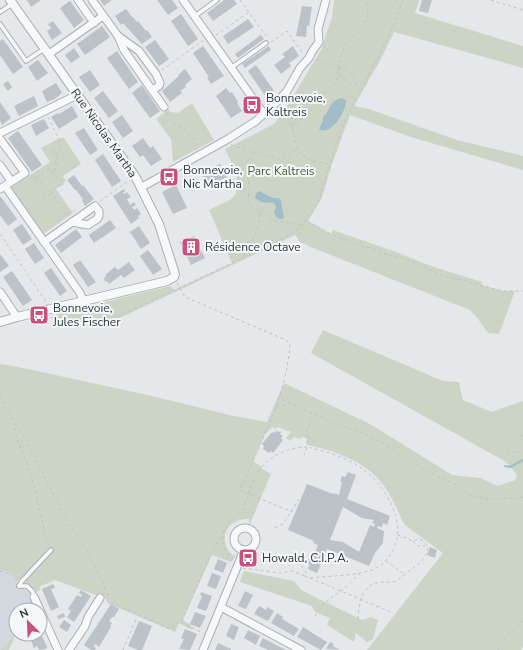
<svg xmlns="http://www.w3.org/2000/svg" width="523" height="650" font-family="'Nunito Sans',sans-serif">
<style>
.built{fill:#d2d8dd}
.green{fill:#ccd5c5}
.water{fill:#a1bdc9}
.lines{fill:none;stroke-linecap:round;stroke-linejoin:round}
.stream{stroke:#a1bdc9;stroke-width:2}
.building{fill:#bbc3c8;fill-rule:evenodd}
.service-casing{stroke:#a9b0b5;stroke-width:5.5}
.minor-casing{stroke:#a9b0b5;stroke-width:9}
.tertiary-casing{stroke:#a9b0b5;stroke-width:10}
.path{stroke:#bec3c7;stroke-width:1;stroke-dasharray:3 3;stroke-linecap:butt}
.service{stroke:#f7f8fa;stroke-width:3.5}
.minor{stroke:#f7f8fa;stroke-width:7}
.tertiary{stroke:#f7f8fa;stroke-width:8}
.labels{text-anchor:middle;stroke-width:4;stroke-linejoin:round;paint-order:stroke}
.poi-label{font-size:12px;fill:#2c3943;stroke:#f4f7f8;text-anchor:start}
.street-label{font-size:12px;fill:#2c3943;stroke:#f4f7f8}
.park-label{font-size:12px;fill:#485e3a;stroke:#f4f7f8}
</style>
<rect width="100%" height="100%" fill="#e4e8eb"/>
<path class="built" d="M0,569L15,574L16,582L19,579L24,583H28L32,585L36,592L32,610H16V634L0,650Z"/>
<g class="green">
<path d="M334,0H419L415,13L523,46V68L394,32L381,59L354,106L369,109L457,140L523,156V170L411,137L350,115L332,164L322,198L308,221L331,234L333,230L399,253L431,266L482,282L481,285L503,291H515L499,334L488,333L478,319L470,310L318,250L300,242L295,235L277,244L122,317L108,322L100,323L50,318V317H55L56,314L170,286L174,290L232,263L209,210L230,200L236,194L237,174L225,149L274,124L286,108L321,50L332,17Z"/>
<path d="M192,103L214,140L173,162L171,139L156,119L169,109L170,112L178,113Z"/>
<path d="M60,138H64L81,164L63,176L66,181L63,183L64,184L56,189L73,213L42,235L11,190L12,187L50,162L41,148Z"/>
<path d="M323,330L443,381L459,382L463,400L492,412L523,401V647L521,650H367L443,553L406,526L403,522C398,511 393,499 386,489C369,462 336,451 307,445V438L303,437L300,439L294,437L290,441L286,438L291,432L278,427L275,429L273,427L265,434L253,461L262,467L261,468L271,474L250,524H249V519C226,518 216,541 234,556L237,551L235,557L231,562L212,555L183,619L184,621L191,625V627L193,628L192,630L179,623L175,632L107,603L109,600L55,580L39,587L40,590L36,592C33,583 26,584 19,579L16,582L14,580L15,574L0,569V364L14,366L152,396L234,416L267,422L284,383L370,424L452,475L480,478L498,486L515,480L517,475L506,462L311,353Z"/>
<path d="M244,571L294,581L301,590L362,620L371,617L378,620L373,639L367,642L356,633L354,642L327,625L330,618L315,612L312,606L240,582Z"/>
<path d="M16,634L9,650H0Z"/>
</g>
<g class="water">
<path d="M342,98L346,100C347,111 330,137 319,129L323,121V117C332,109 328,101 342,98Z"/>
<path d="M259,191C266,194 271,199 279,198L281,201L284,218L280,219L276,217L274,212L276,207L274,203C266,202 260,204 255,197L257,192Z"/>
</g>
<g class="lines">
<path class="stream" d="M505,466L510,467L523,460"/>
</g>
<g class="building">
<path d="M27,0H41L31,7Z"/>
<path d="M100,0H112L104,6Z"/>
<path d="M157,0H172L178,8L168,15Z"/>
<path d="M224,0H234L237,4L213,21L207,13Z"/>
<path d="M422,0H432L428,13L419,11Z"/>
<path d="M70,1L84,20L74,28L60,8Z"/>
<path d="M302,6L312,7L309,26L307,25L306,37L296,36Z"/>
<path d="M126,9L132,17H133L137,22L138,21L146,31L147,30L152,37L142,44L123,23L121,25L115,16Z"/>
<path d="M181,14L198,39L188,46L171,21Z"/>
<path d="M248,19L254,27L228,44L223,36Z"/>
<path d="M53,21L62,33L52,40L47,31L51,28L48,24Z"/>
<path d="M102,26L110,37L85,55L77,44Z"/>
<path d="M261,35L264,39L238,58L235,54Z"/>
<path d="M3,39L23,67L13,74L0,55V41Z"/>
<path d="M155,40L169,59L159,66L145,47Z"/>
<path d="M203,46L224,76L211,84L207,78L209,77L193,53Z"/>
<path d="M269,46L271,50L245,68L242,64Z"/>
<path d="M293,46L299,56L289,63L291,66L281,74L274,65L285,57L282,54Z"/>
<path d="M74,48L80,57L71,63L65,55Z"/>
<path d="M117,51L138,82L129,89L107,58Z"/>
<path d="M38,60L48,73L37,81L28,67Z"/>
<path d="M256,65L274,91L266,97L248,71Z"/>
<path d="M185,69L192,79L185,85L186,87L180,91L182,93L170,102L162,91L179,76L178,75Z"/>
<path d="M90,70L100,85L90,92L79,77Z"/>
<path d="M8,81L12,87L8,91L3,84Z"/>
<path d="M56,83L62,93L55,99L47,102L42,91Z"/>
<path d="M142,85L160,111L150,118L132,93Z"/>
<path d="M226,88L230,93L232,92L238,102L237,103L242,111L231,118L216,96Z"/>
<path d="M103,91L118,111L109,118L94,98Z"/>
<path d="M34,96L38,106L19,116L14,106Z"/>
<path d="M0,102L11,118L2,125L0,121Z"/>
<path d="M72,106L78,117L59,129L51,117L58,113L59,114Z"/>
<path d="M122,115L133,131L123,138L112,122Z"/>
<path d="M44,119L49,128L36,136L31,125Z"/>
<path d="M84,128L98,150L90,155L75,133Z"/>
<path d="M18,131L42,165L32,172L8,138Z"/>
<path d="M143,138L150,148L153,146L162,159L151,166L143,155L140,157L132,146Z"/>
<path d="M103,154L121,181L112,187L95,160Z"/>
<path d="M220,164L227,177L207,186L201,173Z"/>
<path d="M74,175L82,186L83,185L94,199L85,206L82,200L83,199L76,190H75L67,180Z"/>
<path d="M176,185L187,208L173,214L162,192Z"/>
<path d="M124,189L125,191L123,193L124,194L127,192L131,197L127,199L130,205L134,202L136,205L132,207L134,210L137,208L141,214L138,216L139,218L131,224L113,196Z"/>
<path d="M0,197H1L17,219L8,226L0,215Z"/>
<path d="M110,220L116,228L94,243L89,235Z"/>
<path d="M22,224L32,239L23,245L13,230Z"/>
<path d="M139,226L150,243L141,249L130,232Z"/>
<path d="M76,229L82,237L61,253L55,245Z"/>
<path d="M194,236L205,258L191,265L180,242Z"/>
<path d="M34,243L44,258L35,264L25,249Z"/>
<path d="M148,250L162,269L153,275L140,256Z"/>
<path d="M0,254L9,266L0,272Z"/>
<path d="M80,260L96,282L88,287L73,265Z"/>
<path d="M129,262L135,270L124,278L121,275L109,284L107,281L105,282L104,278L106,276L105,275L115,267L118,270Z"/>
<path d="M51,268L67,291L60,296L44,273Z"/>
<path d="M12,271L32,300L23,306L3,277Z"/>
<path d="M276,431L279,432L280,431L281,432L280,434L283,436L281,438L283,440L273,453L271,451L269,453L263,449L264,446L262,444L272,432L274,433Z"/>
<path d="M348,472L356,475L347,499L390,516L387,525L383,523L382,527L378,526L377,528L384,531L383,543L375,553L369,566L327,549L317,573L308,569L310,564L306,563L308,559H310L315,552L318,545L313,543L314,541L288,530L307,484L333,494V493L339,495L342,482L340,481L342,476L345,477ZM343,507L362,518L374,520L372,523L375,524L374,527L370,525L359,552L343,542L330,540Z"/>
<path d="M430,547L437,550L435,558L427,555Z"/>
<path d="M218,559L227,563L223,573L214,569Z"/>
<path d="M212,573L221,576L216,589L207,586Z"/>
<path d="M53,584L55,588L51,589L59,607L51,611L42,589Z"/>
<path d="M81,590L91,596L74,622L67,617L71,611L68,609L77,595L81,597L82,595L79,593Z"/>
<path d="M245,591L253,595L246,609L238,606Z"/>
<path d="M201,592L212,596L206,611L197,608L202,596L200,595Z"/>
<path d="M111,604L119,609L114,617H112L109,621L112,623L110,626L111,627L99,647L95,644L94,647L96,648L95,650H91L84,645Z"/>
<path d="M259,606L266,610L267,607L274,611L268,621L254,614Z"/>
<path d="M195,612L206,616L200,628L190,624Z"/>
<path d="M64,613L65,617L59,619L57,616Z"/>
<path d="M277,613L283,617L282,619L299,629L294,636L271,623Z"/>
<path d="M64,620L71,625L67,632L59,627Z"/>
<path d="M139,621L152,626L142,650H138L128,646Z"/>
<path d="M231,624L239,627L234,640L226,636Z"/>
<path d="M303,627L327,642L321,650L297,637Z"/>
<path d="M185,629L197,634L190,650L179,649L184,639L181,638Z"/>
<path d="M248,630L260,636L256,645L244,638Z"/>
<path d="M28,634H41L47,647L46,649L39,650L37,646L34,648Z"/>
<path d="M263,638L278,646L286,650H268L259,646Z"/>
<path d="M330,642L334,644L333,646L340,650L326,649Z"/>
<path d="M218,643L231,649V650H215Z"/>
</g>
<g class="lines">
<defs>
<g id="service">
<path d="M0,12L12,4"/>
<path d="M195,16L217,0"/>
<path d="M0,24L26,61L44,49"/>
<path d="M231,68L266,43"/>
<path d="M19,586L22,581L51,550"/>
<path d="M19,586H27L33,592L34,597"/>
</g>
<g id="minor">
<path d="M78,0L94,23"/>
<path d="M92,0L118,36L139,51L156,74L160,83L159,86L152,90L164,107"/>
<path d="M183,0L264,114"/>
<path d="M118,36L124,50L152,90"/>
<path d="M49,54L103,16"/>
<path d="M0,133L77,95"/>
<path d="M0,139L25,173L0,189"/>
<path d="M0,165L11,181"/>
<path d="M5,186L80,293L83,301"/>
<path d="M142,187L228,139L256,121L275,104L287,91L300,68L309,58L313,50L319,42L318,29L326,0"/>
<path d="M44,242L95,206L99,211V216L97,219L88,225L72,222"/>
<path d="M0,292L17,317"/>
<circle cx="245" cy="539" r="11"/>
<path d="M34,597L40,610"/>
<path d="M221,607L301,650"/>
<path d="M40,610L58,650"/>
<path d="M69,650L85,626L88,617L100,598"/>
<path d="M203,650L244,550"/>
</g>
<path id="tertiary" d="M0,322L17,317L167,281L174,277L175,274L159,224L135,176L10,0"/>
</defs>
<use href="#service" class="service-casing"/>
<use href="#minor" class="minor-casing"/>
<use href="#tertiary" class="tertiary-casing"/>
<g class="path">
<path d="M240,0L267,37"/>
<path d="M396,0L401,6"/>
<path d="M491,0L523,10"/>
<path d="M216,35L249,12"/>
<path d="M271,42L287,31L303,54"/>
<path d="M316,60C325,63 348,68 353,75C357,81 352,83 360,89"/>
<path d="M338,68C342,77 344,83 354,85"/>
<path d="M162,70L204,40"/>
<path d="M290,99L292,104L291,123L298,152L312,161L329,164"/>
<path d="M167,113L173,122L177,126L185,129L193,138L196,150"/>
<path d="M48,117L59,140L60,145L55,170"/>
<path d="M291,127L309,113L319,103L323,95L337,81L338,68L344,47L364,24L367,16L368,0"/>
<path d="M231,145L278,159L292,154L296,148"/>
<path d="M253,152L248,172L249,191L248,201L250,205L259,212L266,214L273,220L301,225"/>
<path d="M58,155L53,154L51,149L54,148L58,149"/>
<path d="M30,177C48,179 44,156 62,183L51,191L68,216"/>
<path d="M35,178L51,191"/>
<path d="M100,201L130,180"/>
<path d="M29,210L52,193"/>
<path d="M68,215L78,208"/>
<path d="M307,221L331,234L363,247L373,248L388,255L403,258L442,275L503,291H523"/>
<path d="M0,234L47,303"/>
<path d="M245,256V253C252,240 261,228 259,213"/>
<path d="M177,283L185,297L286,340L290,343C287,395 260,443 240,490L292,512"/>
<path d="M54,315L55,317L97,321L107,320L121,315L277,242L294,232L302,225L315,208L320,197L330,164L345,120L378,58L391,31L403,0"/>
<path d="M280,394L282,399L289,403"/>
<path d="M0,396L15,424V433L32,478L46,537L49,546"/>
<path d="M276,407L289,403L337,424L358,431L384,444L423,469L428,470L440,478L459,486L467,494L485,499L521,498L523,497"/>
<path d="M15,424L21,431L68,522L89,554L105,587L103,592"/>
<path d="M523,435L506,447L508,451L523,453"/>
<path d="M275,528L283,524L299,499"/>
<path d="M413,541C416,546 420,547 425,546L427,544"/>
<path d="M274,554L301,565L306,572L305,576L309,578C328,576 363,576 378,567C384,564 387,559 391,554C408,528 390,494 370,475C353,459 329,452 307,447L304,455"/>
<path d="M233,560C222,551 219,536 228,524C232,518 240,516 243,509C248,497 251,485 257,474C265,457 289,447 307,447V429L314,415"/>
<path d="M386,561L404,574"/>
<path d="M243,568L280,573L293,571L305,576"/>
<path d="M0,571L14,575"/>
<path d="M310,578L393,613"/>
<path d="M105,588L108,593V600"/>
<path d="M106,600L168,628C174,628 175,622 181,622C196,592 206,559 224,531"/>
<path d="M315,616L323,604L346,587L360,573"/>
<path d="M358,619C359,604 361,585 380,582C386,582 390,583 396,581C400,579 404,575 408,572C418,564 427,560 428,546L424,541L419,539L413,541L398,535"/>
<path d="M181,622L203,633"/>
<path d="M123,650L136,619"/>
<path d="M498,650L509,633L523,621"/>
</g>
<use href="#service" class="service"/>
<use href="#minor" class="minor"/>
<use href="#tertiary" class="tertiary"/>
</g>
<defs>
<symbol id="bus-square" viewBox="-11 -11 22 22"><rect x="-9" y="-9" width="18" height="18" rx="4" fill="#ca4f7b" stroke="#f4f7f8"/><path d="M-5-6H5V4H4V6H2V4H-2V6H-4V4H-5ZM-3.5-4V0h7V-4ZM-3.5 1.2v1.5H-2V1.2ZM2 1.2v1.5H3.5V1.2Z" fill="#fff"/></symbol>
<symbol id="building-square" viewBox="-11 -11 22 22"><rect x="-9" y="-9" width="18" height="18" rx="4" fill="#ca4f7b" stroke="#f4f7f8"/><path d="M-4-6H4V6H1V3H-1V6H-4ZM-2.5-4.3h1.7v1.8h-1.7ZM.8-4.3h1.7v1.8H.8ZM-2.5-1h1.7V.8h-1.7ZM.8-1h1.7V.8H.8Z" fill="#fff"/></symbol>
</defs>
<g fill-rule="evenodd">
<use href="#bus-square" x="241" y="94" width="22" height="22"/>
<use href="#bus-square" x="158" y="166" width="22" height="22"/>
<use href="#building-square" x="180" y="236" width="22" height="22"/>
<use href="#bus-square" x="28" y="304" width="22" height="22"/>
<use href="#bus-square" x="237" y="547" width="22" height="22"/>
</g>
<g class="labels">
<g class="poi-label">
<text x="266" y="102">Bonnevoie,<tspan x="266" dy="14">Kaltreis</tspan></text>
<text x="183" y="174">Bonnevoie,<tspan x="183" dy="14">Nic Martha</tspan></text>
<text x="205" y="251">Résidence Octave</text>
<text x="53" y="312">Bonnevoie,<tspan x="53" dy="14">Jules Fischer</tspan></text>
<text x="262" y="562">Howald, C.I.P.A.</text>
</g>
<g class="street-label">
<text transform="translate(104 133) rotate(55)" y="4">Rue Nicolas Martha</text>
</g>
<g class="park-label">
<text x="281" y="175">Parc Kaltreis</text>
</g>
</g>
<g transform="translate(28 622) rotate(336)"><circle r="19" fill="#f4f7f8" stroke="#a4abb0"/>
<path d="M0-3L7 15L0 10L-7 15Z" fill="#ca4f7b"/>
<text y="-6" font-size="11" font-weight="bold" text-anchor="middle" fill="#2c3943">N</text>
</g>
</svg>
